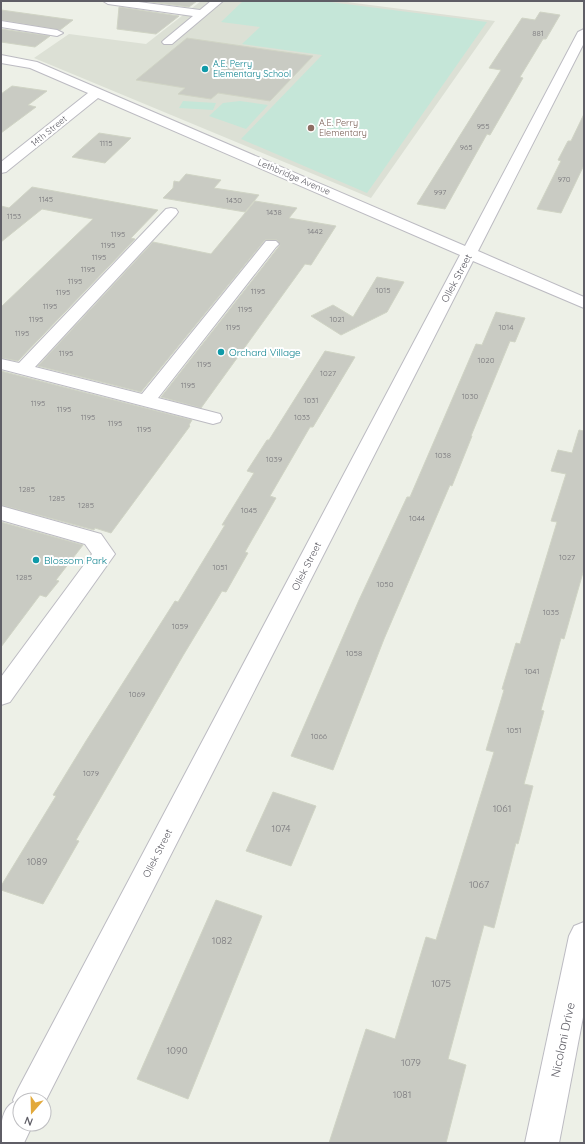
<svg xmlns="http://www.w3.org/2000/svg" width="585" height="1144" font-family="Quicksand,sans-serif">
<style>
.education{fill:#dce0d5}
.green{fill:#c5e6d8}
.building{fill:#c9cbc3;stroke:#d0d4c5}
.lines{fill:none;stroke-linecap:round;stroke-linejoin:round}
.minor-casing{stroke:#bcbbc2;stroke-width:2}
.minor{fill:#fff;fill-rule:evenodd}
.culture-dot{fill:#0f9aa8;stroke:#fff;stroke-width:1.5}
.education-dot{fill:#8d6e63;stroke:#fff;stroke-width:1.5}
.labels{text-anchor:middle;stroke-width:4;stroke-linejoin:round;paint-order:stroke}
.number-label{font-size:8px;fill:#7a797d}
.far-culture-label{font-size:9px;fill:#0d838f;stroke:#fff;text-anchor:start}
.far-education-label{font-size:9px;fill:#785e54;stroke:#fff;text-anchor:start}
.far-street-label{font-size:9px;fill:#5f5e66;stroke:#fff}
.street-label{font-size:10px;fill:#5f5e66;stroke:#fff}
.culture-label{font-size:10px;fill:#0d838f;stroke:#fff;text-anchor:start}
.near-number-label{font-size:10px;fill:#7a797d}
.near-street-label{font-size:12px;fill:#5f5e66;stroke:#fff}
</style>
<rect width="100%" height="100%" fill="#edf0e7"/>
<path class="education" d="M201,1H339L495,21L371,198L34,58L69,34L146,44Z"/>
<g class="green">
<path d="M243,1H322L487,22L367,193L241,139L322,55L242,44L260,27L221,22Z"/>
<path d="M183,101L216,103L213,110L179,108Z"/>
<path d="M240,101L268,105L246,129L209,116L223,103Z"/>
</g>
<g class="building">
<path d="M143,1H197L189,7Z"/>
<path d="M119,7L179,16L156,34L117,29Z"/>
<path d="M1,10L73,20L60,30L1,20Z"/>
<path d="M540,12L560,15L546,39H543L520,77L523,78L490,135L487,134L445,209L417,204L501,70L489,68L522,18L535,20Z"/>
<path d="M1,29L50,36L35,47L1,42Z"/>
<path d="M187,38L270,50L313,56L270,101L218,93L211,99L178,94L185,88L136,80Z"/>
<path d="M12,86L47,91L28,105L36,107L1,133V94Z"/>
<path d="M584,114V165L561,213L537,209L561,161L558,160L568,141H571Z"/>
<path d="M99,133L131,138L105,163L72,157Z"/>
<path d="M186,174L221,180L214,188L259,195L245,212L163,198L173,188L174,181L179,182Z"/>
<path d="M32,187L158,210L131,238L135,239L18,361L1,358V307L93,219L42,209L1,242V206L9,208Z"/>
<path d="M255,201L297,208L289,218L336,226L311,265L305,264L201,408L161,397L280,245L277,240H265L141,392L38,366L153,242L211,254Z"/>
<path d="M377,277L404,282L387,312L341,335L311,316L333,305L353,317Z"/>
<path d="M496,312L525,318L515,342L510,341L471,436H472L452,486L450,485L384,639L333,770L291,756L359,600L407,497H410L476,344L482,345Z"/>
<path d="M325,351L355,357L313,427H310L270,496L276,498L245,552L248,553L226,592L222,591L184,654L76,840L79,841L43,904L1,890V886L56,796L53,795L86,741L175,601L178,602L225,525H222L254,473L247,471L267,440H269Z"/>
<path d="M1,371L192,420L189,425L190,426L111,533L95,528L94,530L1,505Z"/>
<path d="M579,430L584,431V569L564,639L561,638L541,710L544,711L524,784L533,786L518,844L516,843L494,928L484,925L448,1059L466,1065L446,1143H329L366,1029L395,1039L426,937L436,940L494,752L486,750L504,690L502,689L516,643L520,644L557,522L551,521L566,474L551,471L558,450L572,453Z"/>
<path d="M1,522L83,545L56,580L59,581L46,597L40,595L1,647Z"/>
<path d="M273,792L316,806L291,866L246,851Z"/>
<path d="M216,900L262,916L188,1099L137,1079Z"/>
</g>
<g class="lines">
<defs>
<g id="minor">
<path d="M103,1H131L200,10L211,1H223L172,44H164L162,42L164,40L193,16L108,4Z"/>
<path d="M1,21L57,30L63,33L57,36L1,27Z"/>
<path d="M584,29V43L478,251L584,297V308L473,261L44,1104V1100H20V1124H33L24,1143H1C1,1129 0,1109 14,1102L13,1100L18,1089L460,255L98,98L6,172L1,173V162L88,93L30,68L1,63V55L37,62L465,246L578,32Z"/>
<path d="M171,208L176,209L178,212L176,215L35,367L142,394L266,241H276L279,244L276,247L158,398L220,414L222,418L220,422L213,424L1,369V359L19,363L166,209Z"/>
<path d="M1,506L101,534L115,554L10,702L1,705V677L92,554L85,544L1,520Z"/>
<path d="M584,922V1012L559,1143H525L569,936L574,926Z"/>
</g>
</defs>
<use href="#minor" class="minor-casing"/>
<use href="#minor" class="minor"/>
</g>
<g class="culture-dot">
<circle cx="205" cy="69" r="4"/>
<circle cx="221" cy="352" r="4"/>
<circle cx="36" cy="560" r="4"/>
</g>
<circle class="education-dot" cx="311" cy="128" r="4"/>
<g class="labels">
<g class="number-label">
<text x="538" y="36">881</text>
<text x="483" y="129">955</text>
<text x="106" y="146">1115</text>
<text x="466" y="150">965</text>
<text x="564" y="182">970</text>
<text x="440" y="195">997</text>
<text x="46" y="202">1145</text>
<text x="234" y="203">1430</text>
<text x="274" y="215">1438</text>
<text x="14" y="219">1153</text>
<text x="315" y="234">1442</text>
<text x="118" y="237">1195</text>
<text x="108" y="248">1195</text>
<text x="99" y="260">1195</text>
<text x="88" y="272">1195</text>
<text x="75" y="284">1195</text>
<text x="383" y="293">1015</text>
<text x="258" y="294">1195</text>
<text x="63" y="295">1195</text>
<text x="50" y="309">1195</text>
<text x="245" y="312">1195</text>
<text x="36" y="322">1195</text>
<text x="337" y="322">1021</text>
<text x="233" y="330">1195</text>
<text x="506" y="330">1014</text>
<text x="22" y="336">1195</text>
<text x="66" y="356">1195</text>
<text x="486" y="363">1020</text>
<text x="204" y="367">1195</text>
<text x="328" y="376">1027</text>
<text x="188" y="388">1195</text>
<text x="470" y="399">1030</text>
<text x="311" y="403">1031</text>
<text x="38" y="406">1195</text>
<text x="64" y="412">1195</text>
<text x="88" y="420">1195</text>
<text x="302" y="420">1033</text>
<text x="115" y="426">1195</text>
<text x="144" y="432">1195</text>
<text x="443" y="458">1038</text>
<text x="274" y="462">1039</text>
<text x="27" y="492">1285</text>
<text x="57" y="501">1285</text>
<text x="86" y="508">1285</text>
<text x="249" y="513">1045</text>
<text x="417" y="521">1044</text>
<text x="567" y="560">1027</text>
<text x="220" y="570">1051</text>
<text x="24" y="580">1285</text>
<text x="385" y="587">1050</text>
<text x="551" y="615">1035</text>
<text x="180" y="629">1059</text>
<text x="354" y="656">1058</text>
<text x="532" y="674">1041</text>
<text x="137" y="697">1069</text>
<text x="514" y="733">1051</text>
<text x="319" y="739">1066</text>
<text x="91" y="776">1079</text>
</g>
<g class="far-culture-label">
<text x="213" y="67">A.E. Perry<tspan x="213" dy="10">Elementary School</tspan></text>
</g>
<g class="far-education-label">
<text x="319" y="126">A.E. Perry<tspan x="319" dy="10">Elementary</tspan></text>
</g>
<g class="far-street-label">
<text transform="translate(49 131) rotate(-39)" y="3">14th Street</text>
<text transform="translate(294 177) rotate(23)" y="3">Lethbridge Avenue</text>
</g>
<g class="street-label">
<text transform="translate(456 278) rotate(-62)" y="4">Ollek Street</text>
<text transform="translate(306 566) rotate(-63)" y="4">Ollek Street</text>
<text transform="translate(157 853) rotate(-63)" y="4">Ollek Street</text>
</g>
<g class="culture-label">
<text x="229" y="356">Orchard Village</text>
<text x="44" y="564">Blossom Park</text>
</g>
<g class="near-number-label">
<text x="502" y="812">1061</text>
<text x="281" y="832">1074</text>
<text x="37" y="865">1089</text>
<text x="479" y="888">1067</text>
<text x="222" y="944">1082</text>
<text x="441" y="987">1075</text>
<text x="177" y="1054">1090</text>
<text x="411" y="1066">1079</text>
<text x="402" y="1098">1081</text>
</g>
<g class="near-street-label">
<text transform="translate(563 1040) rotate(-78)" y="4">Nicolani Drive</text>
</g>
</g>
<rect width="585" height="1144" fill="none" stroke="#5f5e66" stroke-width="4"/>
<g transform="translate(32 1112) rotate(200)"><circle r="19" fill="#ffffff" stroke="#bfbfc2"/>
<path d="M0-3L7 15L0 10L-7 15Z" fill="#e2a93b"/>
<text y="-6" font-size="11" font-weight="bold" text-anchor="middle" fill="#5f5e66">N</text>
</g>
</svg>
